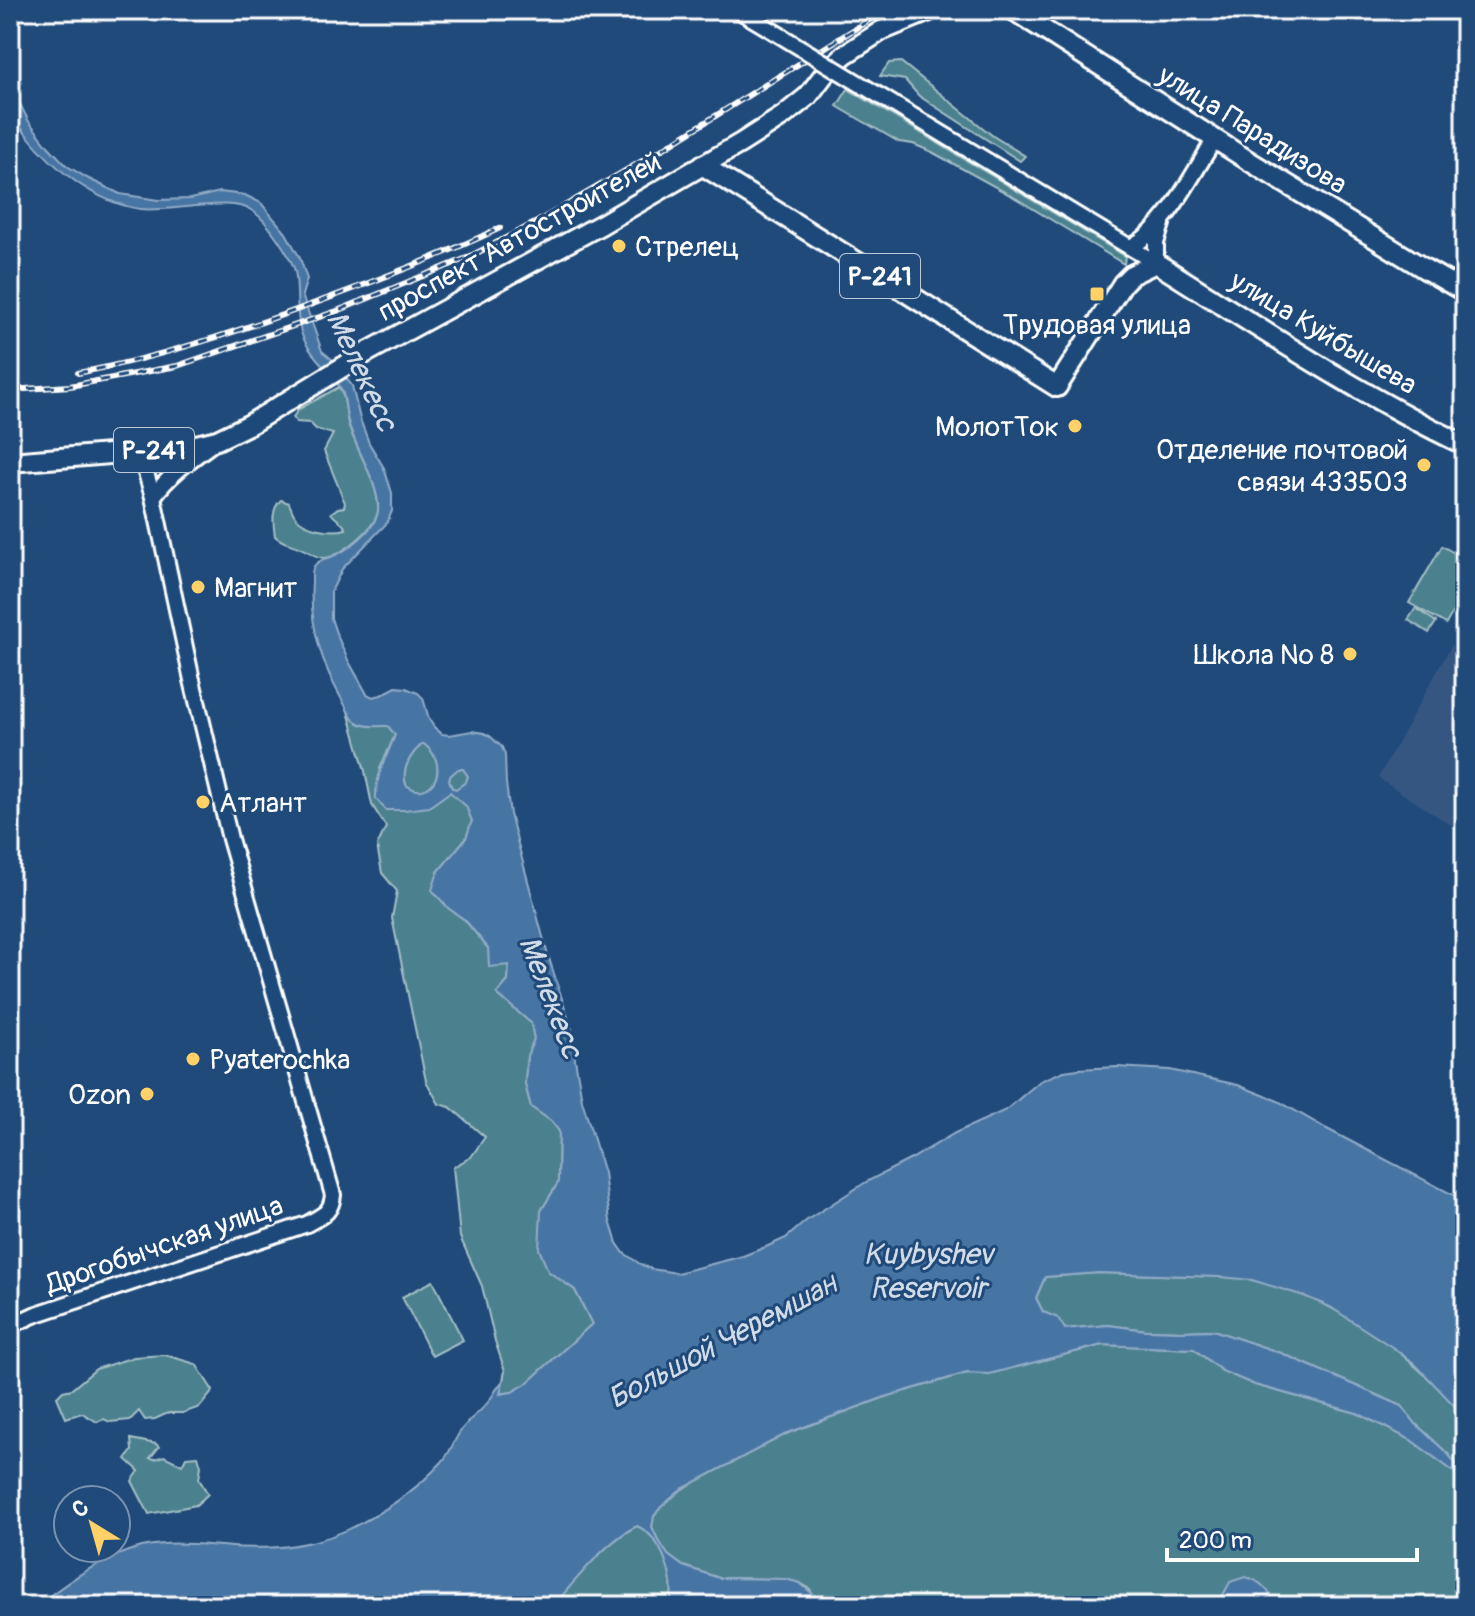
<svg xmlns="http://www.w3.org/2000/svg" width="1475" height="1616" font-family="Pangolin,sans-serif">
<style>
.built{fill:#365781}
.green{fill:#4b818e;stroke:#a5c0c6;stroke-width:2}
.water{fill:#4775a3;stroke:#91acc8;stroke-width:2;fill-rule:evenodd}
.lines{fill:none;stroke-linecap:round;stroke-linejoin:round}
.secondary-casing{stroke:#fff;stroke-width:20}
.highway-casing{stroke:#fff;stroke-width:24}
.secondary{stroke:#1f4a7a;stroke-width:14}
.highway{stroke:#1f4a7a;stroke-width:18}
.rail-casing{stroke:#fff;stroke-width:6}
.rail{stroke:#1f4a7a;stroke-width:3;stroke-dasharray:9;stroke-linecap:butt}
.secondary-bridge-casing{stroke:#fff;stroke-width:20;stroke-linecap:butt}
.secondary-bridge{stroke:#1f4a7a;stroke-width:14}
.poi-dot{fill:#ffd166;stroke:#1f4a7a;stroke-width:3}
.labels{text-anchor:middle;stroke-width:6;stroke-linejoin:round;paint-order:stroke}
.shield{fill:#1f4a7a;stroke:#bcc9d7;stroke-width:2}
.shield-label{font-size:26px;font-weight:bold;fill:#fff}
.street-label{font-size:28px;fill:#fff;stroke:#1f4a7a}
.poi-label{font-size:28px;fill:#fff;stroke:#1f4a7a;text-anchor:start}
.water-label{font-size:30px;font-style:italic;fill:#d1dce8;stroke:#1f4a7a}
</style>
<rect width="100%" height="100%" fill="#1f4a7a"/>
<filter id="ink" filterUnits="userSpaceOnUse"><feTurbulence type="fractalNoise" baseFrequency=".0125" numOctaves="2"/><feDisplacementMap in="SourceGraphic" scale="16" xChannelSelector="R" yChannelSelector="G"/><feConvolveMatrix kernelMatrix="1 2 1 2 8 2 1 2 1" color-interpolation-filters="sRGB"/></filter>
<g filter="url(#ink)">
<path class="built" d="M1465,621V834L1378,778Z"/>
<g class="green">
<path d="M901,62L993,136L1025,156L1020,161L919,96L905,80L880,76L889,63Z"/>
<path d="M848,89L1125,256L1124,264L1012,196L932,152L913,144L899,142L840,108L837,106Z"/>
<path d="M339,387C346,397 345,410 348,423C356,451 379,482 378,510C377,527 341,557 325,558C315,558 311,552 303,549C293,544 283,544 275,536C273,523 271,509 281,500L289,503C291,508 292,512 295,516C304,529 332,533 346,529C343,522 336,520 331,513L338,508L344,507L345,503L324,451L333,434L316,429L310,423L296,422L293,417L299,409Z"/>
<path d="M1442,546L1465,559V591L1446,624L1409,603Z"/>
<path d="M1416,608L1436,622L1429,633L1408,620Z"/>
<path d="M347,708C359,729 366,726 388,726L395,735L380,769L429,807L450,791L466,806L472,821L466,838L438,872L448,908L465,920L488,948L509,965L508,981L497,994L531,1023L534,1039L527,1056L525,1084L531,1107L551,1121L559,1131L558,1183L541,1211L548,1271L575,1290L592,1324L526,1384L512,1392L500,1394L505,1371L495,1341L482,1286L460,1237L453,1167L471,1157L485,1137L450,1107L439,1104L426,1081L392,918L397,891L382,873L377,846L386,827L372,805L365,771Z"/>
<path d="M422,744H424C429,748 434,754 436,760C443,780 425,800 406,785C401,769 410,755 422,744Z"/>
<path d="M457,769H463L468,776L466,782L456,789L452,788L449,780L450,776Z"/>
<path d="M1099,1273C1130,1274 1161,1275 1191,1276C1211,1276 1233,1276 1252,1280C1338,1298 1409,1352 1465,1417V1475L1448,1454L1416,1424L1402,1406L1281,1353L1213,1330L1183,1331L1146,1330L1108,1325L1065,1329L1057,1318L1043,1312L1036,1298L1045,1277Z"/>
<path d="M433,1281L463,1340L432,1356L402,1297Z"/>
<path d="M1102,1345L1194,1349L1222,1371L1255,1385L1357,1413L1411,1440L1465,1480V1606H1276L1265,1588L1250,1578L1230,1583L1219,1602L1220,1606H816L810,1589L800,1583L784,1579L719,1578L683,1566L668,1555L657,1538L652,1527L654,1516L661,1507L682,1489L788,1433L885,1397L967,1373L989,1374Z"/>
<path d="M165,1355L196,1364L213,1391L200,1407L183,1413H168L155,1419L145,1420L139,1411L130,1420L110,1422L104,1419L97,1422L82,1413L66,1418L57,1397L63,1391L72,1389L96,1369L134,1357Z"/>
<path d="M131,1439L156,1444L159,1447L150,1458L155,1459L164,1456L182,1465L186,1457L198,1456L201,1466L199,1479L208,1494L196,1505L149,1514L132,1481L139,1471L126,1459L132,1451Z"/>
<path d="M637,1526C663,1537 676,1580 670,1606H553C575,1580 606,1541 637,1526Z"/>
</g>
<g class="water">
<path d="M10,84L28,120L48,146L67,166L89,179L120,194L158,200L190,199L220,192L245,195L261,203L286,233L300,258L307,279L302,295L322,351L334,361L352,386L360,419L369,443L384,468L392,493V511L387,523L342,569L331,592V618L336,633L348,660L367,694L373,697L381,695L396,687L406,688L418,693L423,698L429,719L434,727L442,734L449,735L472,731L484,733L490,736L502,747L505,755L506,783L510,814L547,952L573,1033L575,1059L582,1100L604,1173L610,1221L617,1243L624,1253L640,1264L651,1269L677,1273L743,1256L768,1246L786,1238L807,1220L866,1182L913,1158L955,1133L1006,1110L1040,1081L1064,1071L1078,1069L1117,1067L1170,1070L1238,1085L1278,1101L1327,1129L1465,1201V1417L1414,1363L1395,1349L1330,1307L1304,1296L1252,1280L1220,1277L1099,1273L1045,1277L1036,1298L1043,1312L1058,1318L1065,1329L1108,1325L1146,1330L1183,1331L1213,1330L1281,1353L1402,1406L1416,1424L1448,1454L1465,1475V1480L1411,1440L1357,1413L1255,1385L1222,1371L1194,1349L1102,1345L989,1374L967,1373L953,1377L885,1397L788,1433L682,1489L661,1507L654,1516L652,1527L657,1538L668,1555L683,1566L719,1578L785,1579L800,1583L815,1596L816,1606H670C676,1580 663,1537 637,1526C607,1540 575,1581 553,1606H36C69,1581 101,1557 142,1547C168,1541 195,1544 221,1546C271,1551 319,1547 363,1522C391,1507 420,1486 441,1463C450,1454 453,1442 460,1432C468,1419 480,1413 489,1401C494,1394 497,1387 503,1381L500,1394L512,1392L526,1384L592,1324L575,1290L548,1271L539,1249L541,1211L558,1183L559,1131L551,1121L531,1107L525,1084L527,1056L534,1039L531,1023L497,994L508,981L509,965L489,967L488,948L465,920L448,908L432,890L438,872L466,838L472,821L466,806L450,792L429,807L405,810H386L376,799C375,775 387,757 395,735L388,726C376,726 361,728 353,719C348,713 345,704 341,698C321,662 309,623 312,582C312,576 311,569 315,565C320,559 325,559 331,557C347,551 375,530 378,512C381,486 355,449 348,421C345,412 346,400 342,391C331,370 308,355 301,332C295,312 299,290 295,271C290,255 268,222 254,212C232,195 169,213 140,209C94,202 54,169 26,134C21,128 15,121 12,114C8,106 10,93 10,84ZM422,744H424C429,748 434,754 436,760C443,780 425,800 406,785C401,769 410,755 422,744ZM458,769H463L468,776L466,782L456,789L452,788L449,780L450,776Z"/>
<path d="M1245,1577C1260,1579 1271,1593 1276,1606H1220L1219,1603L1230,1582Z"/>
</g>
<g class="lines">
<defs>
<g id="secondary">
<path d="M738,10L773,31"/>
<path d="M865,87L1156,263"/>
<path d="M1131,247C1168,227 1192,174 1215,139"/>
<path d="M1156,263V243L1162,224"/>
<path d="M153,497C169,475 190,460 212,444"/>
<path d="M10,1326L34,1315L307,1224C322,1215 331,1214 333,1195L230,839L192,680L153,497L140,452"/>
</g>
<g id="highway">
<path d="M1013,10L1249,161L1425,269L1465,292"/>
<path d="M702,165L1057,387L1123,283L1131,275L1156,263C1257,326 1357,394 1465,445"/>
<path d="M10,462L160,450L188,447L217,440L250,424L364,354L602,224L741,143L783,116L808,96L823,76L844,55L881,31L932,10"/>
</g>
</defs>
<use href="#secondary" class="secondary-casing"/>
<use href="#highway" class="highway-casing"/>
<use href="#secondary" class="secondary"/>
<use href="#highway" class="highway"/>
<defs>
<g id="rail">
<path d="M78,373C172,355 263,323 353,289C403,270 452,251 500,228"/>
<path d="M10,390L70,386L177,366L337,311L467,258L535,223L661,150L885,10"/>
</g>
</defs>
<use href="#rail" class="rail-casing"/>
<use href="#rail" class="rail"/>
<defs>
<path id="secondary-bridge" d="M773,31L865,87"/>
</defs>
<use href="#secondary-bridge" class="secondary-bridge-casing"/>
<use href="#secondary-bridge" class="secondary-bridge"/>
</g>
</g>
<g class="poi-dot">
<circle cx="619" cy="246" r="8"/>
<rect x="1089" y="286" width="16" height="16" rx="4"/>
<circle cx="1075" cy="426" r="8"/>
<circle cx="1424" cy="465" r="8"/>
<circle cx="198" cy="587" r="8"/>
<circle cx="1350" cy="654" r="8"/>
<circle cx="203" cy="802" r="8"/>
<circle cx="193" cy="1059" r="8"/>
<circle cx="147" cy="1094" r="8"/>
</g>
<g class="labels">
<g class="shield">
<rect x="840" y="254" width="80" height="44" rx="6"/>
<rect x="114" y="428" width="80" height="44" rx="6"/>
</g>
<g class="shield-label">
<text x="880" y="285">Р-241</text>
<text x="154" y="459">Р-241</text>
</g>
<g class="street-label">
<text transform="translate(1253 129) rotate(32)" y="10">улица Парадизова</text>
<text transform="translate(519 236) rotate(-29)" y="10">проспект Автостроителей</text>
<text transform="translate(1324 332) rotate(31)" y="10">улица Куйбышева</text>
<text transform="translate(164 1244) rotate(-19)" y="10">Дрогобычская улица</text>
</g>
<g class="poi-label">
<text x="635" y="256">Стрелец</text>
<text x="1097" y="334" text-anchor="middle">Трудовая улица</text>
<text x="1059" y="436" text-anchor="end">МолотТок</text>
<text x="1408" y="459" text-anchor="end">Отделение почтовой<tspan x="1408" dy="32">связи 433503</tspan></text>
<text x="214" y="597">Магнит</text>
<text x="1334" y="664" text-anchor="end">Школа № 8</text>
<text x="219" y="812">Атлант</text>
<text x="209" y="1069">Pyaterochka</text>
<text x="131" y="1104" text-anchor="end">Ozon</text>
</g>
<g class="water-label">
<text transform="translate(362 371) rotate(65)" y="10">Мелекесс</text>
<text transform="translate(551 997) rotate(69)" y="10">Мелекесс</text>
<text x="928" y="1264">Kuybyshev<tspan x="928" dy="34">Reservoir</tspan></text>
<text transform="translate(722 1341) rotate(-28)" y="10">Большой Черемшан</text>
</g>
</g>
<rect width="1475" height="1616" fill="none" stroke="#1f4a7a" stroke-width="40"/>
<rect x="20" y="20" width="1435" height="1576" fill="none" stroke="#fff" stroke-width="3" filter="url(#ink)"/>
<g transform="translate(92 1524) rotate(323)"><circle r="38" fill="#1f4a7a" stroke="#7992af" stroke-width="2"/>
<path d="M0-6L14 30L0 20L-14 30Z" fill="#ffd166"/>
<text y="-12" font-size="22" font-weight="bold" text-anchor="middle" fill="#ffffff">С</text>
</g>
<path d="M1167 1548v12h250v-12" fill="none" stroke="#ffffff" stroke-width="4"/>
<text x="1179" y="1548" font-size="24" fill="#ffffff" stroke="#1f4a7a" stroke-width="6" paint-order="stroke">200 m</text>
</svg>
